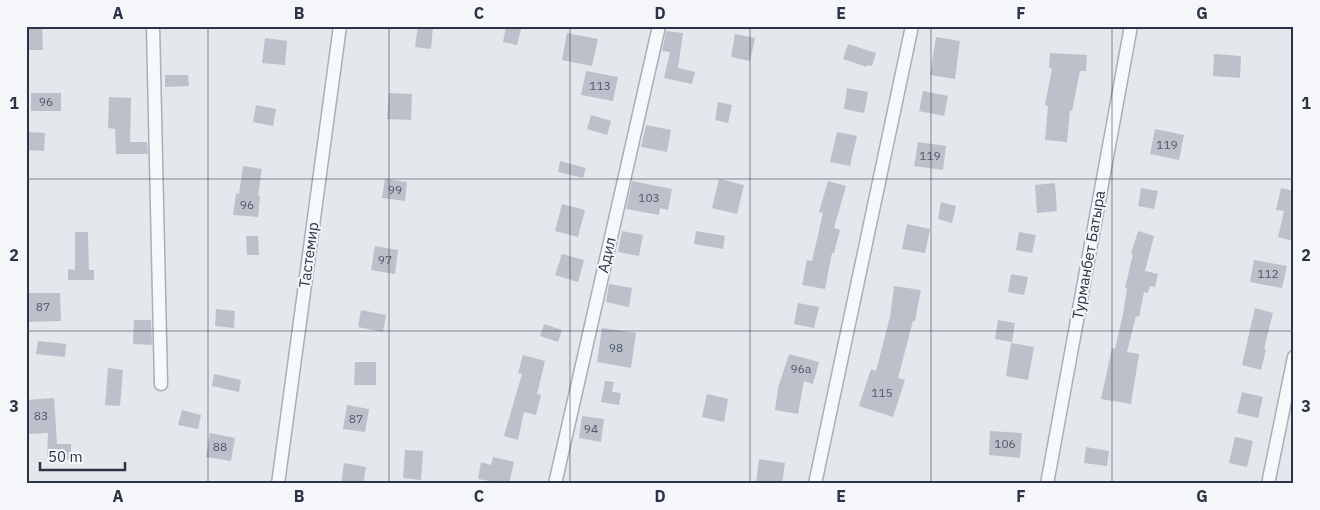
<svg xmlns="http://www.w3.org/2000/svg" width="1320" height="510" font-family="'IBM Plex Sans',sans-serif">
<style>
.building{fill:#bbc0ca}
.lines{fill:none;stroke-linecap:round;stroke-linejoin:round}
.minor-casing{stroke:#a9aeb7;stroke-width:15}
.minor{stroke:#f7f8fa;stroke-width:12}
.grid{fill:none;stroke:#2b3445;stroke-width:1;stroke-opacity:0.55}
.labels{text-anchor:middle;stroke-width:4;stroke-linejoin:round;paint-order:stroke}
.number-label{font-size:12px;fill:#4f5766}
.street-label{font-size:15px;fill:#2b3445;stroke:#f4f6f9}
.neatline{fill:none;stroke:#2b3445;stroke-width:2}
.grid-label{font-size:16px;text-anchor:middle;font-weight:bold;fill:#2b3445}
</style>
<rect width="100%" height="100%" fill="#e4e7ec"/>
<g class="building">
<path d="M26,26H42L43,50H26Z"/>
<path d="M418,26H433L431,49L415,47Z"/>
<path d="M506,26L521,29L517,45L503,42Z"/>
<path d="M666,31L683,33L678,68L695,72L692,84L664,78L670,52L662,51Z"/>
<path d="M567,33L598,39L592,66L562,60Z"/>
<path d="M735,34L755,38L750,61L731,57Z"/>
<path d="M936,37L960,41L955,79L930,75Z"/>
<path d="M265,38L287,41L285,65L262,63Z"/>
<path d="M848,44L876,53L872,66L867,65V67L843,59Z"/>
<path d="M1050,53L1087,55L1086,71H1080L1072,111L1070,110L1067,142L1045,140L1048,106L1045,105L1052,69L1049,68Z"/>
<path d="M1214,54L1241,56L1240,78L1213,76Z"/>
<path d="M586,71L618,77L613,101L581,95Z"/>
<path d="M165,75H188L189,86L165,87Z"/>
<path d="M847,88L868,92L864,113L844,109Z"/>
<path d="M923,91L948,96L944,116L919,111Z"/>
<rect x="31" y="93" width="30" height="18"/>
<path d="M389,93L412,94L411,120L387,119Z"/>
<path d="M109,97L131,98L130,142H147L148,154H116L115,129L108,128Z"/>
<path d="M718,102L732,105L728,123L715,120Z"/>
<path d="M256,105L276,109L273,126L253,122Z"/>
<path d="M591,115L611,121L607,135L587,129Z"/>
<path d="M646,125L671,130L667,152L641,147Z"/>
<path d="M1155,129L1184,135L1179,160L1150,154Z"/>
<path d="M27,132L45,133L44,151L26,150Z"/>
<path d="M837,132L857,136L850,166L830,162Z"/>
<path d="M918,142L946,146L943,170L914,166Z"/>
<path d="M560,161L586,168L583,178L558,172Z"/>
<path d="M243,166L262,169L258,196H260L258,217L233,215L236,193L239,194Z"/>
<path d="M385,179L407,182L405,201L382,198Z"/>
<path d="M719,179L744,185L737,214L712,208Z"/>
<path d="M632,181L672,189L668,210L660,208L659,215L626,209Z"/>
<path d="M828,181L846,186L834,228L840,230L834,253H832L825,289L802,285L807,260L812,261L823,213L819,212Z"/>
<path d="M1055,183L1057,211L1037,213L1035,185Z"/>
<path d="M1141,188L1158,191L1154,209L1138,206Z"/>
<path d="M1281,188L1294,191V241L1278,237L1284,211L1276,210Z"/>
<path d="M941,202L956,206L952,223L938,219Z"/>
<path d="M562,204L585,210L578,237L555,231Z"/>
<path d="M907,224L930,229L925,253L902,249Z"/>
<path d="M622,231L643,235L639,256L618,252Z"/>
<path d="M696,231L725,236L723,249L694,244Z"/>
<path d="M1138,231L1154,236L1145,271L1158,274L1155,287L1150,286L1148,293L1144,292L1139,317L1136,316L1127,352L1139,354L1131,404L1101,399L1112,348L1115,349L1123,314L1127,288H1125L1133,254H1131Z"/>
<path d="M75,232H88L89,270H94V280H68V269L75,270Z"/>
<path d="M1019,232L1036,235L1032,253L1016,250Z"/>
<path d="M246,236H258L259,255H247Z"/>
<path d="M375,246L398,250L395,274L371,270Z"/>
<path d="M562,254L584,260L578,282L555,275Z"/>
<path d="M1254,260L1287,266L1282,288L1250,282Z"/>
<path d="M1011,274L1028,277L1024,295L1008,292Z"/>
<path d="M609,284L632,288L629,307L606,302Z"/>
<path d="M894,286L921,290L915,321H913L898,378L905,380L893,417L859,406L871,369L876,371L890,317Z"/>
<path d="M26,293H60L61,321L26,322Z"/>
<path d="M798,303L819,307L814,328L794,324Z"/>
<path d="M1255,308L1273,313L1264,349H1266L1261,370L1242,365Z"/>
<path d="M216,309L235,311L234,328L215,326Z"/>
<path d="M361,310L386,315L383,332L358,327Z"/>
<path d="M134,320H151L152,345L133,344Z"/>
<path d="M998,320L1015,323L1012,342L995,339Z"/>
<path d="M544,324L562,330L558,342L540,336Z"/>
<path d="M602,328L636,333L631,368L597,362Z"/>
<path d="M38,341L66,344L65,357L36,354Z"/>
<path d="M1011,343L1034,347L1028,380L1006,376Z"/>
<path d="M789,354L819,362L813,384L804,381L798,414L775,410L778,388Z"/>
<path d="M523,355L545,361L537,394L541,395L536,415L524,412L518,440L504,436L522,374L518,373Z"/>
<path d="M355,362H376V385H354Z"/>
<path d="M108,368L123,370L120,406L105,405Z"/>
<path d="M214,374L241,380L239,392L212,386Z"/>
<path d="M605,381L614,382L612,392L621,393L619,405L601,402Z"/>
<path d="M1242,392L1263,397L1258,418L1237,413Z"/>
<path d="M707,394L728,399L724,422L702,417Z"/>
<path d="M54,398L57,444H71V460L47,459L48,433L26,434V400Z"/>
<path d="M347,405L369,409L365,432L343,429Z"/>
<path d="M182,410L201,415L198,429L178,425Z"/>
<path d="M582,416L604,419L601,442L579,438Z"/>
<path d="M990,431L1022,433L1020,458L989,455Z"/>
<path d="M210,433L235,438L231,461L206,457Z"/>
<path d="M1235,437L1253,441L1247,467L1229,463Z"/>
<path d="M1086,447L1109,451L1107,466L1084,463Z"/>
<path d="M405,450L423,451L421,480L403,478Z"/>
<path d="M493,457L514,462L509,484L478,479L481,462L491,465Z"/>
<path d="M759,459L785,463L782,484H756Z"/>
<path d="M344,463L366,467L363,484H341Z"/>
</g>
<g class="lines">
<defs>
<g id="minor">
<path d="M153,26L161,384"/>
<path d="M278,484L340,26"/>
<path d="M555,484L659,26"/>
<path d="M815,484L912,26"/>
<path d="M1047,484L1131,26"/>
<path d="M1268,484L1294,357"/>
</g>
</defs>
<use href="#minor" class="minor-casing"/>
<use href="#minor" class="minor"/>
</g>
<path class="grid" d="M208,26V484M389,26V484M570,26V484M750,26V484M931,26V484M1112,26V484M26,179H1294M26,331H1294"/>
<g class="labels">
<g class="number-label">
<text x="600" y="90">113</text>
<text x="46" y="106">96</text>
<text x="1167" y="149">119</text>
<text x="930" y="160">119</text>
<text x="395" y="194">99</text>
<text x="649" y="202">103</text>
<text x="247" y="209">96</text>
<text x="385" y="264">97</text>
<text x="1268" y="278">112</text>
<text x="43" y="311">87</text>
<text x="616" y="352">98</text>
<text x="801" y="373">96а</text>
<text x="882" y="397">115</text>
<text x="41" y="420">83</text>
<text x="356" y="423">87</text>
<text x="591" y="433">94</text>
<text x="1005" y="448">106</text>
<text x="220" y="451">88</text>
</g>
<g class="street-label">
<text transform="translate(309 255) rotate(-82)" y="5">Тастемир</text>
<text transform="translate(607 255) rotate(-77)" y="5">Адил</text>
<text transform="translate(1089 255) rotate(-80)" y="5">Турманбет Батыра</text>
</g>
</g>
<rect width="1320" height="510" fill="none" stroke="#f4f6f9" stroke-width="55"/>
<path d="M40 462v8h85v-8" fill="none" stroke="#2b3445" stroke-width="2.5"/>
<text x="48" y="462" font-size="15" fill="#2b3445" stroke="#f4f6f9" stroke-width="4" paint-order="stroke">50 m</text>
<rect x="28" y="28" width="1264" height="454" class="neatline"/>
<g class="grid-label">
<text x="118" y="19">A</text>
<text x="299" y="19">B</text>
<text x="479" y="19">C</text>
<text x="660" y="19">D</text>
<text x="841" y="19">E</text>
<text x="1021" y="19">F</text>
<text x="1202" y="19">G</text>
<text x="14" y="109">1</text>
<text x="1306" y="109">1</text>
<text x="14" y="261">2</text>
<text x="1306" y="261">2</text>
<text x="14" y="412">3</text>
<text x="1306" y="412">3</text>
<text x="118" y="502">A</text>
<text x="299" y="502">B</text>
<text x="479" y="502">C</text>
<text x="660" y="502">D</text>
<text x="841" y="502">E</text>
<text x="1021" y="502">F</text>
<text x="1202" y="502">G</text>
</g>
</svg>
